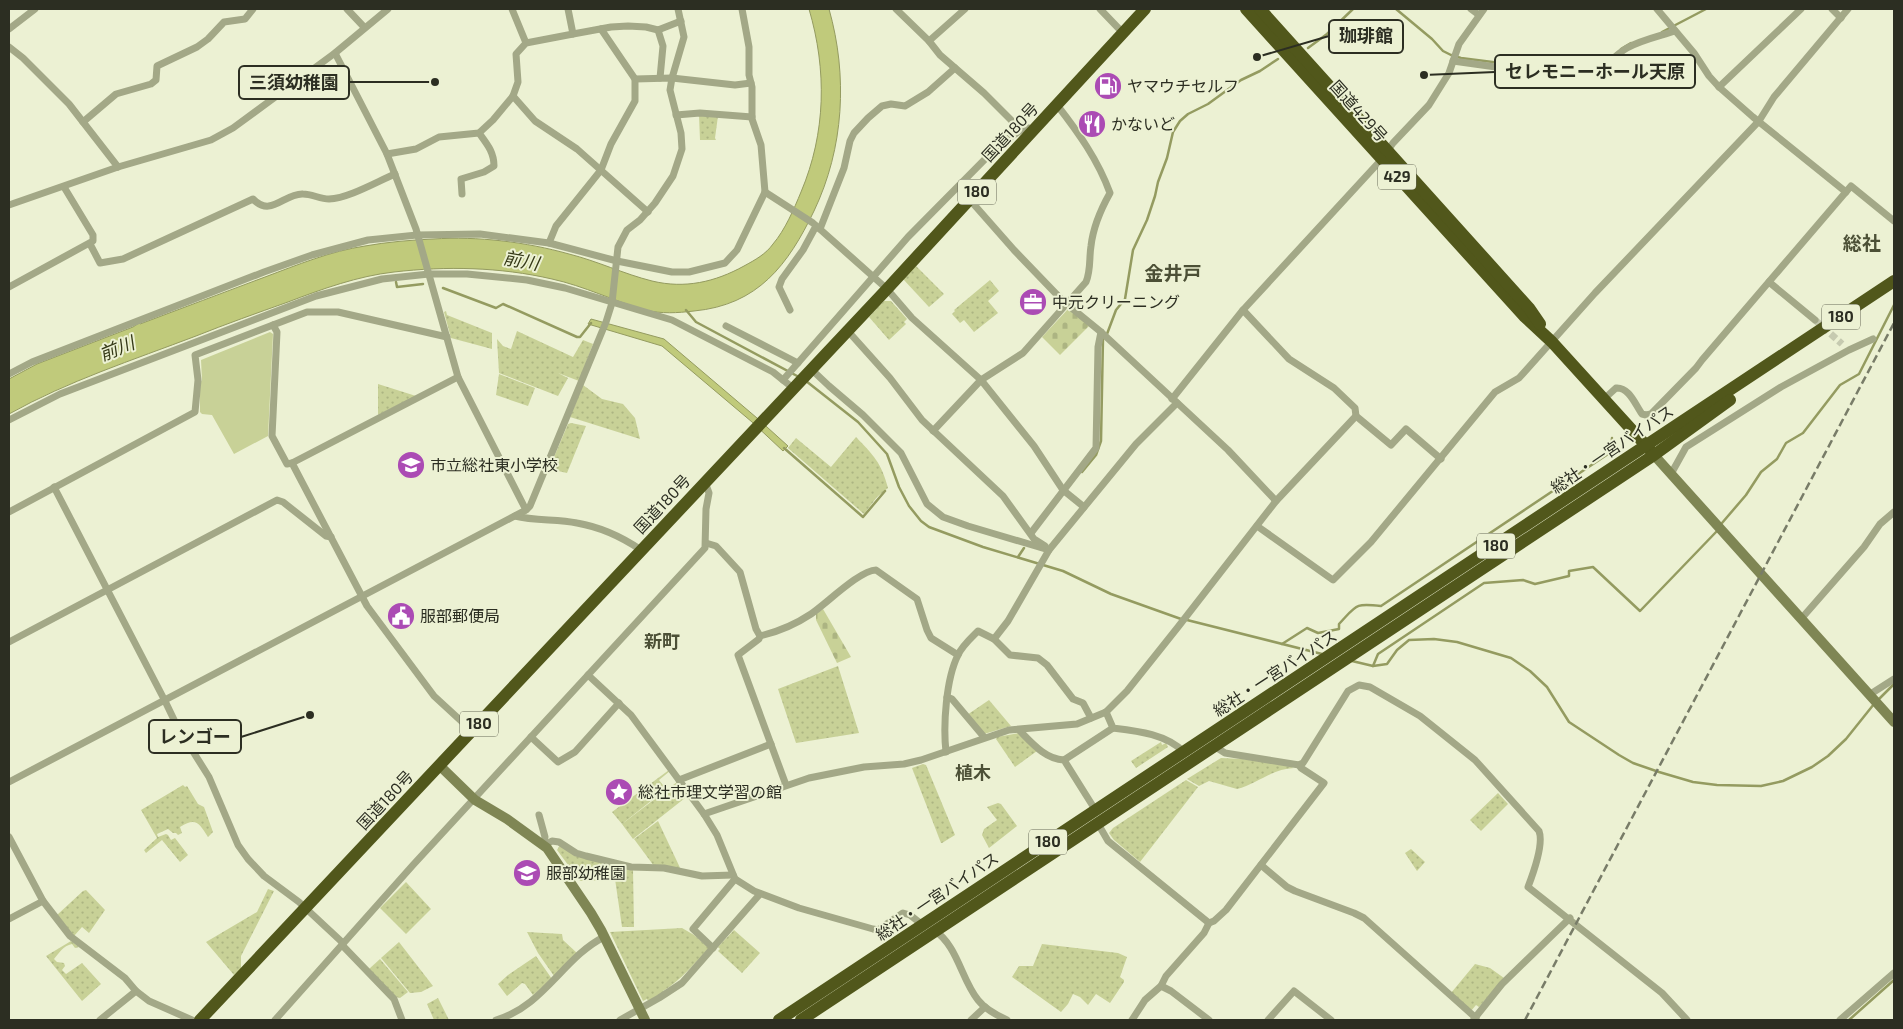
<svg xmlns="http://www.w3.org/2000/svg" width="1903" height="1029" font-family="'Exo 2','Noto Sans JP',sans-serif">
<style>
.grass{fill:url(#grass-dots)}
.cemetery{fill:url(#cemetery-stones)}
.park{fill:#c8d197}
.water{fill:#c0ca7b;stroke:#949b60}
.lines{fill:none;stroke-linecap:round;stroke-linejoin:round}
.stream{stroke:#949b60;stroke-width:2.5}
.street-tunnel{stroke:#c6cab0;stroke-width:7;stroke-dasharray:7 3.5;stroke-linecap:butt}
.street{stroke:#a3a887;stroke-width:7}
.secondary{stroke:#7f8654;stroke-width:10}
.highway{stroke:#51571b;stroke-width:12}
.rail{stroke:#787c68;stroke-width:2.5;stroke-dasharray:8 4;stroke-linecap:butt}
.labels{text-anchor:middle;stroke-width:4;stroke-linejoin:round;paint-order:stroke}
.shield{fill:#ecf1d3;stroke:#666857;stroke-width:1}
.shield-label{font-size:15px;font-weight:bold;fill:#2c2e22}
.poi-label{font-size:16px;fill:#2c2e22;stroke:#ecf1d3;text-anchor:start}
.street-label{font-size:16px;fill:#2c2e22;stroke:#ecf1d3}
.water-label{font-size:18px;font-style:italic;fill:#353917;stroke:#ecf1d3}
.neighbourhood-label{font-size:18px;font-weight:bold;fill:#4c5036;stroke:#ecf1d3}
.quarter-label{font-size:19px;font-weight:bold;fill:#4c5036;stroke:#ecf1d3}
.leader{fill:none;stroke:#2c2e22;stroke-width:2}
.callout-dot{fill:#2c2e22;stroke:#ecf1d3;stroke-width:2}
.callout{fill:#ecf1d3;stroke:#2c2e22;stroke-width:2}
.callout-label{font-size:18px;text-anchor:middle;font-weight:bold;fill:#2c2e22}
</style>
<defs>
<pattern id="grass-dots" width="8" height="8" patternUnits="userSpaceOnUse" patternTransform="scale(1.25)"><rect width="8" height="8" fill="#c8d197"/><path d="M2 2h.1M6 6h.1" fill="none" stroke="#acb482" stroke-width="1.8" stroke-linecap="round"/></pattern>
<pattern id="cemetery-stones" width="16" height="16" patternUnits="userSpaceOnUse" patternTransform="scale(1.25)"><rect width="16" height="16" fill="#c8d197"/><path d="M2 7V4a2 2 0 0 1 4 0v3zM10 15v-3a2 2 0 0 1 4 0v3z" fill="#acb482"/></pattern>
</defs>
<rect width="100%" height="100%" fill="#ecf1d3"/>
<g class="grass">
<path d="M699,115L718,116L715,138L716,140H700Z"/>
<path d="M916,266L944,294L929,307L903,279Z"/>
<path d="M990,280L999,291L988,301L998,313L974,332L964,320L960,323L952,314L955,311L954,310Z"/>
<path d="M884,301H891L907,319L904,322L906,324L889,340L869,317Z"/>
<path d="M446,311L447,315L492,333V349L451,338L444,312Z"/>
<path d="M517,331L573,357L583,340L593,344L579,381L558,373L568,378L558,396L499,373L497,339L503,346L511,349Z"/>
<path d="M499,374L535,388L528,406L496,395Z"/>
<path d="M378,384L416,396L378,415Z"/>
<path d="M583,385L602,399L623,404L635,418L640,439L570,417Z"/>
<path d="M571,423L586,426L567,473L549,469L568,424Z"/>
<path d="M856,437C874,456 881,462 888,488L877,497L864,514L788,448L796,438L831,467Z"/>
<path d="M838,666L859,733L796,743L778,689Z"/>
<path d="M989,700L1011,726L984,734L967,715Z"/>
<path d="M1019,733L1037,751L1015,767L996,739L997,737Z"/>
<path d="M1161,742L1162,745L1166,743L1168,747L1136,768L1131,761Z"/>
<path d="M1221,758L1243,759L1289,766L1294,768C1271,769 1257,784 1237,789L1209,781L1199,786L1187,779Z"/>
<path d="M923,764L926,765L955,835L942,843H941L912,768Z"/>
<path d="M669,770L670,771L659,780L666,789L622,824L612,812Z"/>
<path d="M1186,780L1198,787L1140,862L1114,840L1109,833L1113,828Z"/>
<path d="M677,782L686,795L684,796L685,798L633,839L622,824Z"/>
<path d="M183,785L185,787L187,786L198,804L204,807L213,832L208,837C199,823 196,817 180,827L182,833L178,835L176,833H173L168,829L157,834L158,837L166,834L168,835L171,840L175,838L188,855L180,862L162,840L146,853L144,850L157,838L141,810Z"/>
<path d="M1498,793L1508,804L1481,831L1470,820Z"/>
<path d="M998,803L1001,804L1017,826L989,848L982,835L984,829L997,820L987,807Z"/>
<path d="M658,821L682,872L654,866L634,839Z"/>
<path d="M560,845L614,866V880L580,881L557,850Z"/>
<path d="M1411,849L1425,862L1417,871L1405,853Z"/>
<path d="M615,866L633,869L634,927H622L615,879Z"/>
<path d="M406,882L431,909L406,934L380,908Z"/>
<path d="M268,889L274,891L241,956V969L234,975L206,942L257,912Z"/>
<path d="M86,890L105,910L89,933L82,927L74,936L57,915L83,891Z"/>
<path d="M682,928L694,935L709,948C694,964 680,981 663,991L664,992L648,1001L647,999L643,1001L610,932Z"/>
<path d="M734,930L760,953L742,973L718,951L720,949L718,947Z"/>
<path d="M527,932L562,934L563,940L577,953L554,976L538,953Z"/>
<path d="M71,941L79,947L75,948L72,944C63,946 59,953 54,959L57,962L64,963L65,966L62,970L66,974L82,963L101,984L82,1001L46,956Z"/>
<path d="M399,942L433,986L421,992L410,993L381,958Z"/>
<path d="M1042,944L1118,953L1127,957L1120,977L1124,980V982L1110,1003L1096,994L1088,1005L1080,997L1073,994L1068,1004L1061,1012L1012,977L1019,966H1033Z"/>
<path d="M536,956L552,979L533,995L525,984L522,983L507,996L498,984L508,975Z"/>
<path d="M380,959L408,992L400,998L396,997L369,969Z"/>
<path d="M1475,964L1490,968L1504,978L1479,1007L1476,1005L1471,1011L1451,993Z"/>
<path d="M438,998L449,1020H434L427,1004Z"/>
</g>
<g class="cemetery">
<path d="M1069,308L1089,326L1060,355L1042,337Z"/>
<path d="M823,609L851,657L837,663L816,620V614Z"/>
</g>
<path class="park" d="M270,332L273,334L268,436L234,454L212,415L202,414L200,412V383L202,380L201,360Z"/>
<g class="water">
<path d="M809,9H829C848,76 844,148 814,211C788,265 758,305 694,311C677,313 662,314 645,310C614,301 584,286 552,279C500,267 446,266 394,272C358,276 322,289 288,302C257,313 226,324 196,336C133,360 68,381 9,414V379L37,364L133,327L139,323L140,324C182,308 223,293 265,277C297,265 331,251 365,246C387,242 411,240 433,239C478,236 526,242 569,254C597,261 624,274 652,281C685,289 715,282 744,266C755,260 766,254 773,244C785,230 794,209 801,192C826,133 827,70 809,9Z"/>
<path d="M591,319L664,339L757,418L788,446L783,451L752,422L662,346L588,324Z"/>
</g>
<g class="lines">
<g class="stream">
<path d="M1396,9L1432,39L1443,51L1451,55L1461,58L1540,68L1553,56L1573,77L1590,72L1603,64"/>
<path d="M1662,32L1706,9"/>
<path d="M1308,48L1327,34L1353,9"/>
<path d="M1621,49L1631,43"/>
<path d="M396,282L397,287L423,284"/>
<path d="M443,288L496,308L503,304L577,337H580L591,323"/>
<path d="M686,310L696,322L799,377"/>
<path d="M806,381L858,422L887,454L899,487L909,506L921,521L929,527L983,547L1063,571L1111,594L1181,619"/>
<path d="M784,448L863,517L885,491"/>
<path d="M1082,472L1096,455L1101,441L1103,338L1107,334L1116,310L1125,299L1133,250L1147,220L1155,196L1158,182L1167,158L1173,132L1180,121L1188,114L1208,104L1241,80L1260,71L1278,59"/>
<path d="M1722,523L1746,495L1761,472L1777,459L1786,443L1803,433L1840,385L1859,374L1894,305"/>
<path d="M1018,557L1024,548"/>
<path d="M1187,620L1322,654"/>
<path d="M1282,644L1307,628L1318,633L1339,629V624C1357,605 1354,603 1381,606L1611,452L1612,438"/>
<path d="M1352,661L1373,666L1387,664L1397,650L1409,640L1434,639L1457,642L1511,658L1530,671L1547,687L1569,722L1619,755L1633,763L1659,772L1693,782L1717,785L1761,786L1783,781L1812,767L1828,756L1846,739L1874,704"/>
<path d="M1373,666L1378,654L1484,583L1523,580L1535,584L1569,576V571L1593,567L1640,611L1717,531"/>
<path d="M1878,700L1894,684"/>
<path d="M1849,1020L1894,980"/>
</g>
<path class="street-tunnel" d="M1815,320L1842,344"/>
<g class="street">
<path d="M347,9L364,27"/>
<path d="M512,9L526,43"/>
<path d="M568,9L573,34L526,43L516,54L518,82L513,96L535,121L577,149L648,212"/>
<path d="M896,9L929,41"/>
<path d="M965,9L929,41L940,55L984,93L1021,130"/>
<path d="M1100,9L1123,33"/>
<path d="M1471,9L1479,15"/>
<path d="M1657,9L1694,53L1709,76L1719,87L1753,117L1846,192"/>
<path d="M1832,9L1841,18"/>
<path d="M9,29L35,9"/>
<path d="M658,30L663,46L660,78"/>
<path d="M573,34L611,27L628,26L646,27L658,30L681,21"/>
<path d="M9,47L23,58L69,104L118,167"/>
<path d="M335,53L387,154L416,229L458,377L526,510"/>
<path d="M1453,61L1539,73L1551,63C1561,65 1565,81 1575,81C1598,80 1609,58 1627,48C1641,40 1660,36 1675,31"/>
<path d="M635,79L672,78L735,85L751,83"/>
<path d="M1719,87L1801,9"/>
<path d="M676,115L700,113L752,117"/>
<path d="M83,122L116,94L151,84L156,80L157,66L197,47L208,39L224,22L245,19L253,9"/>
<path d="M387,154L416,149L439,137L479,133L493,120L513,96"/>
<path d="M765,192L813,223L887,289L912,318L981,380L1034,446L1063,490L1084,507"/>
<path d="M462,194L461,179L484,172L494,166C494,152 487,144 479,133"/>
<path d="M970,200L1014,250L1063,301L1101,332L1228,450L1276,501"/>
<path d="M9,205L118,167L211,140L233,128L335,53L388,9"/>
<path d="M820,229L844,168L850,141L854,133L868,118L882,106L891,104L905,106L928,92L955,68"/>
<path d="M549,243L556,226L601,170L611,144L635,101V79L601,29"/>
<path d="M90,244L100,263L123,259L253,199C271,218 284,193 303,194C312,194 320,199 329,199C349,198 376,182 395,174"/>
<path d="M1769,282L1815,320"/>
<path d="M9,287L93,241V235L64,187"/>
<path d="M790,310L779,287L782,279L803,250L816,226"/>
<path d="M1243,310L1289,359L1334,388L1355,408L1356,416L1391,445L1406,429L1441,459"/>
<path d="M273,325L277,332L272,436L287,464L292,463"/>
<path d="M726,326L798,363"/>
<path d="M847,330L890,378L922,420L1003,496L1034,539L1045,546"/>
<path d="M811,369L829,386L863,415L901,453L927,504L943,517L968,526L1049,550"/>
<path d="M9,374L32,362L264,272L312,255L368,240L417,235L480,234L549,243L617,261L672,272H689L725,263L737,250L765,192L761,145L752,119V87L749,75V47L742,9"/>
<path d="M458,377L292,463L367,606L434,696L472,731"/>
<path d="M783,380L908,237L999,145L1021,130L1029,128L1034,130"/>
<path d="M1172,399L1243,310L1381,160L1393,143L1429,105L1449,73L1459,44L1484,9"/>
<path d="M1604,399L1616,388C1629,387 1635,404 1642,414L1646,415L1651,414L1696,368L1702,360L1851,186L1894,221"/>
<path d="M9,420L60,394L316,296L382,279L429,274H467L527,280L565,288L672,320L773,372L793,388"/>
<path d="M933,431L981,380L1023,353L1086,282C1091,270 1089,258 1091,246C1093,228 1101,209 1110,193C1098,160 1078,132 1057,105"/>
<path d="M1671,474L1686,447L1781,387L1849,350L1873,339"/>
<path d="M705,482L709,493L706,509L705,548L588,675L631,715L704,814L717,835L735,879L754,891L799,908L873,929L878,930L903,913L910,915L924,926"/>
<path d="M54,487L165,701L177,726L209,777L238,845L248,859L264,876L299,902L343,943"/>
<path d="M9,512L195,412L198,380L195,355L307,312H338L447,337"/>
<path d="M515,516C535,521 557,519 577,523C600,527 622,537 641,550"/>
<path d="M1257,526L1333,580L1371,542L1495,392L1519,378L1595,293L1759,121L1774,97L1848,9"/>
<path d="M1031,533L1096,448L1098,347L1101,332"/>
<path d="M706,543L716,546L740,572L756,629L760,636"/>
<path d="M1801,619L1864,547L1880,524L1894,512"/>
<path d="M994,639L1008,621L1049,550L1136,444L1177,403"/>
<path d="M9,642L277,500L283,502L326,536L331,537"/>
<path d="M1869,695L1894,679"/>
<path d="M947,697L952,699L984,737"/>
<path d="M1106,712L1113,728C1138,731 1166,734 1184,752"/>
<path d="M1019,730C1032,743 1045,759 1064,760L1096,811"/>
<path d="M531,737L558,762L575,752L619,703"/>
<path d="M946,752C943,725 946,679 958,655C962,646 971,638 978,631L994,639L1010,655L1038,658L1047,665L1073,699L1083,703L1091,718"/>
<path d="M1064,760L1113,728"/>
<path d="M1299,765L1303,763L1348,691L1359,685L1370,687L1420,716L1475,760L1539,831C1544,844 1533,874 1528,887L1662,993L1687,1020"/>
<path d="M679,780L771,744"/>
<path d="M9,782L526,510L530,506L606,322L612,303L618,247L627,230L640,220L655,203L673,176L682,149L681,133L670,90L672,78L684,37L678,9"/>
<path d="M786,785L738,655L759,639L760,636C777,632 796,624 811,614C826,604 860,570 876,570L917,599L927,630L931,638L958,655"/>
<path d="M704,814L809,778L864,767L904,764L921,760L1009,730L1077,724L1106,712L1127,691L1178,627L1276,501L1356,416"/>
<path d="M539,815L545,837L543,846"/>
<path d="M1097,822L1108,841L1209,923"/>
<path d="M9,837L43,901L70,936L125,978L136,991L149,1001L192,1020"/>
<path d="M543,846L552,841L559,842L576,853L586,856L631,867L664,868L702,876L733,875"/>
<path d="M1261,865L1287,887L1295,891L1354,913L1364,918L1476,1018"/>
<path d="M9,919L43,901"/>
<path d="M934,930C958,946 961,979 978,1000C985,1009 996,1015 1007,1020"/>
<path d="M342,945L394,999L402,1020"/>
<path d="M713,948L693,929L735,879"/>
<path d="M1161,986L1171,991L1209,1020"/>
<path d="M1474,1019L1502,984L1570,918"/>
<path d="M100,1020L136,991"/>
<path d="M275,1020L413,865L588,675"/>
<path d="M496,1020C543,1007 564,957 604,937"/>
<path d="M620,1020L659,998L682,983L760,894"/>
<path d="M971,1020L985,1007"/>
<path d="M1132,1020L1145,1000L1161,986L1166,976L1204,933L1209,923L1214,921L1226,910L1324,783L1301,768L1299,765L1225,753L1214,746"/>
<path d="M1268,1020L1294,991L1331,1020"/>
<path d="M1840,1020L1894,973"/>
</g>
<g class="secondary">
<path d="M1654,455L1894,722"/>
<path d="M440,766L475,800L507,819L547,848L591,913L601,930L645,1020"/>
</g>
<g class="highway">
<path d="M1246,9L1524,316L1552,342L1651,451"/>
<path d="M1260,9L1529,308L1540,324"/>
<path d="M200,1020L887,289L1145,9"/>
<path d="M779,1020L1894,281"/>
<path d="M801,1020L1654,455L1730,400"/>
</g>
<path class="rail" d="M1525,1020L1894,323"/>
</g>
<defs>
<symbol id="fuel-disc" viewBox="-11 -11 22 22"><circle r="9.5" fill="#ab4bb4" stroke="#ecf1d3"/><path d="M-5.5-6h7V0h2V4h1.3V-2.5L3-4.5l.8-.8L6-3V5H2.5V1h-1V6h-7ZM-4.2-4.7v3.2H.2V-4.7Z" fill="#fff"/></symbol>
<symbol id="restaurant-disc" viewBox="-11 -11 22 22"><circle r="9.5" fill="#ab4bb4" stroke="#ecf1d3"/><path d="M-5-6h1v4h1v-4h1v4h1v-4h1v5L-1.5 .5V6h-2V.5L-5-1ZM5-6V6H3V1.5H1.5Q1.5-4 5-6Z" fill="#fff"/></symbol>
<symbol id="office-disc" viewBox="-11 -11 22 22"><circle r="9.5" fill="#ab4bb4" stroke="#ecf1d3"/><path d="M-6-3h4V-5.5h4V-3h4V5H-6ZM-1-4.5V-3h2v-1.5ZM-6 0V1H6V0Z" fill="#fff"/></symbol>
<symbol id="school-disc" viewBox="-11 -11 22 22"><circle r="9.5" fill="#ab4bb4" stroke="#ecf1d3"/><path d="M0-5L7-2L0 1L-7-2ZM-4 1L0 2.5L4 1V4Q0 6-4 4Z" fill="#fff"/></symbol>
<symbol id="civic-disc" viewBox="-11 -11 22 22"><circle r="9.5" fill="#ab4bb4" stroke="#ecf1d3"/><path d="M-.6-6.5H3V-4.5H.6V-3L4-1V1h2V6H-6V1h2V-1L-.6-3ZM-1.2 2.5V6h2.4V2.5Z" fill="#fff"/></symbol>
<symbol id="sight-disc" viewBox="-11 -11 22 22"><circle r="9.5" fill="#ab4bb4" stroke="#ecf1d3"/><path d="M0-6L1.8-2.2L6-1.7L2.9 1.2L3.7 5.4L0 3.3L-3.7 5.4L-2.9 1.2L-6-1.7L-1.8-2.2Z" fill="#fff"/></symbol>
</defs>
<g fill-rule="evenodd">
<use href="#fuel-disc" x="1092" y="70" width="32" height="32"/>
<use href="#restaurant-disc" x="1076" y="108" width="32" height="32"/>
<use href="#office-disc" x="1017" y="286" width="32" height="32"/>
<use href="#school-disc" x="395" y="449" width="32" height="32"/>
<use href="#civic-disc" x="385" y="600" width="32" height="32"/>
<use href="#sight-disc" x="603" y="776" width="32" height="32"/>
<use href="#school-disc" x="511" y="857" width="32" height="32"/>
</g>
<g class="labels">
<g class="shield">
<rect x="1378" y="164.5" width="38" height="25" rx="4"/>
<rect x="958" y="179.5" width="38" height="25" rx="4"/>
<rect x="1822" y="304.5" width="38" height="25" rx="4"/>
<rect x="1477" y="533.5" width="38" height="25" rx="4"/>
<rect x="460" y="711.5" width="38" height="25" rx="4"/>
<rect x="1029" y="829.5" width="38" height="25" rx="4"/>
</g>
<g class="shield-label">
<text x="1397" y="182">429</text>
<text x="977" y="197">180</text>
<text x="1841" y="322">180</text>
<text x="1496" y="551">180</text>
<text x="479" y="729">180</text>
<text x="1048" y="847">180</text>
</g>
<g class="poi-label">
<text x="1127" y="92">ヤマウチセルフ</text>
<text x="1111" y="130">かないど</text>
<text x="1052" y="308">中元クリーニング</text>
<text x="430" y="471">市立総社東小学校</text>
<text x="420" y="622">服部郵便局</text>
<text x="638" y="798">総社市理文学習の館</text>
<text x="546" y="879">服部幼稚園</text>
</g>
<g class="street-label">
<text transform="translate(1359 111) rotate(48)" y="6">国道429号</text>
<text transform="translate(1010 132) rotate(-47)" y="6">国道180号</text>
<text transform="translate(1612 449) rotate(-34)" y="6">総社・一宮バイパス</text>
<text transform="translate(662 504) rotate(-47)" y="6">国道180号</text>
<text transform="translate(1275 673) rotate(-33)" y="6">総社・一宮バイパス</text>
<text transform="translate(385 800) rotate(-47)" y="6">国道180号</text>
<text transform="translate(937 896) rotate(-34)" y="6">総社・一宮バイパス</text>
</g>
<g class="water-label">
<text transform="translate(521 261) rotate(10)" y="6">前川</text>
<text transform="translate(117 349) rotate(-22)" y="6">前川</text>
</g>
<g class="neighbourhood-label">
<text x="662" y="648">新町</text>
<text x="973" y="779">植木</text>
</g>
<g class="quarter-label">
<text x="1862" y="250">総社</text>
<text x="1173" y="280">金井戸</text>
</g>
</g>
<path class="leader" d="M1257 57L1329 36M1424 75L1495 72M435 82L349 82M310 715L241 737"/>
<g class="callout-dot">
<circle cx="1257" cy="57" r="5"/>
<circle cx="1424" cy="75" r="5"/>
<circle cx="435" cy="82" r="5"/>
<circle cx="310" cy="715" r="5"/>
</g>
<g class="callout">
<rect x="1329" y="20" width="74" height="33" rx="5"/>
<rect x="1495" y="55" width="200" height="33" rx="5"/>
<rect x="239" y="66" width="110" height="33" rx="5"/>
<rect x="149" y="720" width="92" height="33" rx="5"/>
</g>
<g class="callout-label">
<text x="1366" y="42">珈琲館</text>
<text x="1595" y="78">セレモニーホール天原</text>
<text x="294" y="89">三須幼稚園</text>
<text x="195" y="743">レンゴー</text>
</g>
<rect width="1903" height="1029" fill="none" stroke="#2c2e22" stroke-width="20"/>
</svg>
